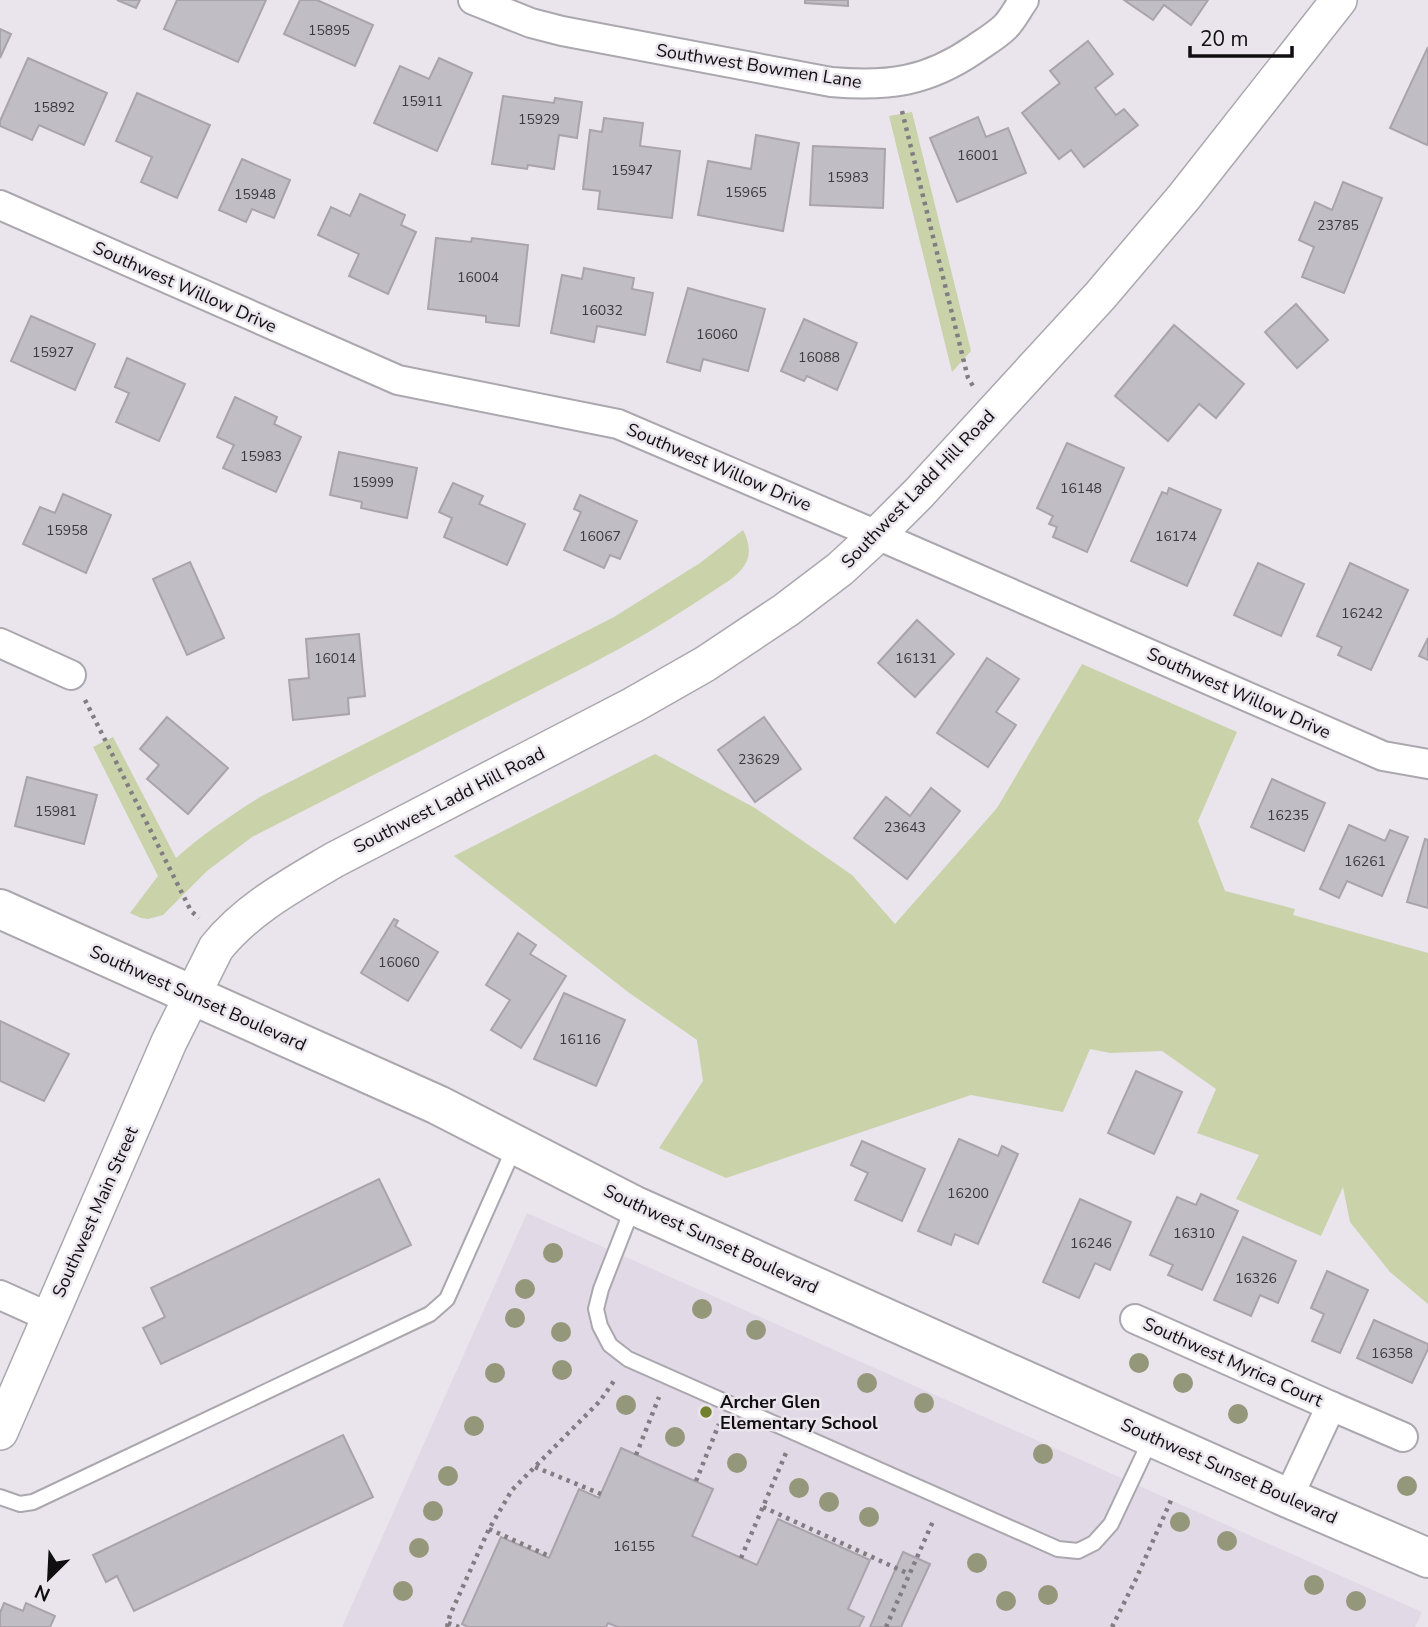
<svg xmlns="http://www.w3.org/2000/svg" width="1428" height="1627" font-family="'Nunito Sans',sans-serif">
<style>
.built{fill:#e1d9e6}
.green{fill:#c9d2a9}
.building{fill:#c1bdc4;stroke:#a9a4ab;stroke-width:2}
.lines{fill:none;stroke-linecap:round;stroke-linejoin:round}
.service-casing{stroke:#aba7ae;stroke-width:18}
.minor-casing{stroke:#aba7ae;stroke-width:32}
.tertiary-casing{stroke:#aba7ae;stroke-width:38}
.secondary-casing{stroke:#aba7ae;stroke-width:42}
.path{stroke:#817d82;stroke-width:4.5;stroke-dasharray:3.5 5;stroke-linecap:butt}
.service{stroke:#fff;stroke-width:14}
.minor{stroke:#fff;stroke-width:28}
.tertiary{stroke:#fff;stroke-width:35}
.secondary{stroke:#fff;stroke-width:38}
.tree{fill:#94977a}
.poi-dot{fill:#72802e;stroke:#eae5ec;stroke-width:2.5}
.labels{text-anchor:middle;stroke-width:5;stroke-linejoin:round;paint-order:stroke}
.number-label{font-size:14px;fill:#3c3a3d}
.street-label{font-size:18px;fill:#100e10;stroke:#eae5ec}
.poi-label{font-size:18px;font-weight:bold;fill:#100e10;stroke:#eae5ec;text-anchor:start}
</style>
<rect width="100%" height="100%" fill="#eae5ec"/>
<path class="built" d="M527,1213L1422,1612L1415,1627H342Z"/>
<g class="green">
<path d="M912,112L971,351L952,372L889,116Z"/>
<path d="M743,530C749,542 752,554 744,566C737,577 722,585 710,593C670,620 628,645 585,667L252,837L207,871L163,915L148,919L141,918L130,913L158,876L93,747L113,737L176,858C202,835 230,816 260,797L614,617L700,563Z"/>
<path d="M1082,664L1237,732L1198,821L1225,891L1295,909L1293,915L1428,953V1304L1390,1272L1350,1222L1343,1187L1321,1236L1236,1199L1259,1155L1197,1133L1216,1089L1162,1051L1110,1053L1090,1049L1063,1112L971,1095L726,1178L659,1148L703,1081L697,1040L628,992L454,856L655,754L755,808L852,875L895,924L997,808Z"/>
</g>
<g class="building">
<path d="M117,0H140L136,8Z"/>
<path d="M177,0H266L238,62L164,29Z"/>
<path d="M300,0H317L373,25L355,66L284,34Z"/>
<path d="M805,0H848V6L805,3Z"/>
<path d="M1124,0H1208L1191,25L1164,5L1153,20Z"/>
<path d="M0,29L11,34L0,58Z"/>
<path d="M1088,41L1113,74L1095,88L1116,115L1124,109L1138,125L1084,167L1071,150L1059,159L1022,113L1060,83L1050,71Z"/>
<path d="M1428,47V143L1427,145L1390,128Z"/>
<path d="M28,58L107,93L84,145L39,125L32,140L0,126V121Z"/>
<path d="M439,58L472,73L437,151L374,123L400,66L429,79Z"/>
<path d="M137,93L210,125L177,198L141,182L152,157L116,141Z"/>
<path d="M503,96L554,103L555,98L582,102L577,138L559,135L554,169L528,165L527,169L492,164Z"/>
<path d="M978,117L986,137L1008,128L1026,173L957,202L930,138Z"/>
<path d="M604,118L643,123L640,146L680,151L672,218L598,209L600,191L583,189L590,130L602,132Z"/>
<path d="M756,135L799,143L783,231L698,215L708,161L751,169Z"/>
<path d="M813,146L885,149L883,208L810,205Z"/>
<path d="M242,159L290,180L274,218L252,209L246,222L219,210Z"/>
<path d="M1343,182L1382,198L1344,293L1302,277L1314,247L1299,240L1315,202L1332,210Z"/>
<path d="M360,194L405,215L401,225L416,232L388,294L349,276L359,254L318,235L331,207L350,216Z"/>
<path d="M436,238L471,242L472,238L528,245L519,326L486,322V316L428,309Z"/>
<path d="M584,268L634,278L632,289L653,293L645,335L597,326L594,342L551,333L562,275L582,279Z"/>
<path d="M688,288L765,309L748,371L703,359L700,371L667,362Z"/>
<path d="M1296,304L1328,340L1297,368L1265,332Z"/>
<path d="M31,316L95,344L75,390L11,361Z"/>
<path d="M804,319L857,343L837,390L807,376L804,381L781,371Z"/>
<path d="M1174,325L1244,384L1216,418L1199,404L1168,441L1115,396Z"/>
<path d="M127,358L185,384L159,441L116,422L129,393L115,387Z"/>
<path d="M235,397L277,417L274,424L301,437L276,492L223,468L234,445L217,437Z"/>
<path d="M1067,443L1124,468L1087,552L1053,537L1057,527L1049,524L1053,516L1037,508Z"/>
<path d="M339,452L417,468L407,518L361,508L362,502L330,495Z"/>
<path d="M453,483L483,496L479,504L525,524L507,565L444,537L452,518L439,512Z"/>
<path d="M1169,488L1221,510L1187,586L1131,561L1162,492L1167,494Z"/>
<path d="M63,494L111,515L86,573L23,544L40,507L55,513Z"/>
<path d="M580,495L637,521L620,559L610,555L604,568L564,550L581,512L574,509Z"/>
<path d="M190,562L224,638L187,655L153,579Z"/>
<path d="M1258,563L1304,584L1281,636L1234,615Z"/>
<path d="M1350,563L1408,590L1371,670L1338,655L1342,647L1317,636Z"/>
<path d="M917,620L954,654L915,697L878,663Z"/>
<path d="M359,634L365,696L348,698L349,714L293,720L289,680L309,678L306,639Z"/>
<path d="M1428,638V660L1419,656Z"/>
<path d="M987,658L1019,679L996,712L1016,725L988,767L937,733Z"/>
<path d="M167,717L228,768L188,814L147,779L159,765L140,749Z"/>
<path d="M764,717L801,769L755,802L718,750Z"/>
<path d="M27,777L97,795L84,844L15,826Z"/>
<path d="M1272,779L1325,803L1304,851L1251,827Z"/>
<path d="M931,788L960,811L907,879L854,838L886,797L910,816Z"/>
<path d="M1349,825L1385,841L1390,830L1408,837L1382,896L1347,881L1339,898L1320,889Z"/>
<path d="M1425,839L1428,840V908L1407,902Z"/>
<path d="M394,919L398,921L395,926L438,952L408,1001L361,973Z"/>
<path d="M518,933L536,945L530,954L566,976L521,1048L491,1030L510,1000L486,985Z"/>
<path d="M564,993L625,1020L596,1086L534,1059Z"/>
<path d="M0,1021L69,1054L44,1101L0,1081Z"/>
<path d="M1136,1071L1182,1092L1154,1154L1108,1133Z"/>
<path d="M959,1139L998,1156L1002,1146L1018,1154L978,1244L955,1234L951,1245L918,1231Z"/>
<path d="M862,1141L925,1169L902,1221L855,1200L868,1173L851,1165Z"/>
<path d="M379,1179L411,1245L161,1364L143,1328L165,1317L151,1288Z"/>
<path d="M1201,1194L1238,1211L1202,1290L1168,1275L1173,1265L1150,1255L1177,1197L1196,1205Z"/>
<path d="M1080,1199L1131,1222L1110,1270L1095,1263L1079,1298L1043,1282Z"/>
<path d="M1243,1237L1296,1261L1278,1303L1260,1295L1251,1316L1214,1300Z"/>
<path d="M1327,1271L1368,1290L1340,1353L1312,1341L1324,1314L1311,1308Z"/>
<path d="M1374,1320L1428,1344V1349L1412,1383L1357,1358Z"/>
<path d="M343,1435L373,1497L134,1611L117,1576L106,1582L93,1555Z"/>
<path d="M621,1448L713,1489L692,1536L757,1565L778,1519L870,1560L848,1609L864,1617L859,1627H618L608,1623L606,1627H468L462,1624L501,1537L549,1558L579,1489L599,1498Z"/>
<path d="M903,1552L930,1564L901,1627H870Z"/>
<path d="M4,1603L23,1611L26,1603L55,1616L50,1627H0V1613Z"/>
</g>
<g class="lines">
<defs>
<g id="service">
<path d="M633,1207L601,1289L596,1309L600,1326L610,1345L628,1359L1058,1549L1078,1551L1094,1543L1111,1524L1151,1439"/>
<path d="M0,1497L20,1504L33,1502L430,1314L447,1299L515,1146"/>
</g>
<g id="minor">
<path d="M473,0L531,23L562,31L831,82C888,87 927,82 975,49C985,42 997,35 1005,27C1013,19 1018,8 1024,0"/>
<path d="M0,205L398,380L618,424L877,535L1383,756L1428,764"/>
<path d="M0,643L71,675"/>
<path d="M0,1295L49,1317"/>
<path d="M1135,1319L1331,1406L1288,1498"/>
<path d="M1331,1406L1403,1437"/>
</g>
<path id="tertiary" d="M0,1432L169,1042L216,948C247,909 292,885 334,860L633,705L705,664L786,610L840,569L877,535L919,493L1100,296L1184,197L1339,0"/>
<path id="secondary" d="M0,909L438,1105L633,1205L1288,1498L1428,1558"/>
</defs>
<use href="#service" class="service-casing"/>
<use href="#minor" class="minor-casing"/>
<use href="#tertiary" class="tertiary-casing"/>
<use href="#secondary" class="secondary-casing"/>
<g class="path">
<path d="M902,111L965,366L968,378L973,386"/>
<path d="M85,700L191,911L199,918"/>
<path d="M636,1455L659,1397"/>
<path d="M535,1467L601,1494"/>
<path d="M696,1481L719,1424"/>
<path d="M763,1507L909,1574"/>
<path d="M489,1529L549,1556"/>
<path d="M741,1558L786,1453"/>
<path d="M448,1623L459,1627"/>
<path d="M447,1627L450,1615L489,1529L512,1490L600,1401L616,1378"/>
<path d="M886,1627L934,1519"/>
<path d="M1112,1627L1136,1579L1172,1498"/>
</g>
<use href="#service" class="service"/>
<use href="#minor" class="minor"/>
<use href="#tertiary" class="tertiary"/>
<use href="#secondary" class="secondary"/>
</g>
<g class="tree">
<circle cx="553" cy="1253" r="10"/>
<circle cx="525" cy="1289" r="10"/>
<circle cx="702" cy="1309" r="10"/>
<circle cx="515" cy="1318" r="10"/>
<circle cx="756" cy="1330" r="10"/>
<circle cx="561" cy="1332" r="10"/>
<circle cx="1139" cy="1363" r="10"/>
<circle cx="562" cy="1370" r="10"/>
<circle cx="495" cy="1373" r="10"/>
<circle cx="867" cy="1383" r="10"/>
<circle cx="1183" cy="1383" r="10"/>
<circle cx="924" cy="1403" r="10"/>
<circle cx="626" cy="1405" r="10"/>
<circle cx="1238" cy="1414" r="10"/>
<circle cx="474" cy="1426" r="10"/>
<circle cx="675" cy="1437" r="10"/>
<circle cx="1043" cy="1454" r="10"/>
<circle cx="737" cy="1463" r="10"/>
<circle cx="448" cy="1476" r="10"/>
<circle cx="1407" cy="1486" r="10"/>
<circle cx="799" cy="1488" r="10"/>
<circle cx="829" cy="1502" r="10"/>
<circle cx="433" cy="1511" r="10"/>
<circle cx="869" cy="1517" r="10"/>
<circle cx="1180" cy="1522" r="10"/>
<circle cx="1227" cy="1541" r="10"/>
<circle cx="419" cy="1548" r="10"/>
<circle cx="977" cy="1563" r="10"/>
<circle cx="1314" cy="1585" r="10"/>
<circle cx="403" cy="1591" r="10"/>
<circle cx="1048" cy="1595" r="10"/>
<circle cx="1006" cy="1601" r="10"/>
<circle cx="1356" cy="1601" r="10"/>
</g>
<circle class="poi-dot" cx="706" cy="1412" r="7"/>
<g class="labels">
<g class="number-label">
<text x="329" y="35">15895</text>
<text x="422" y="106">15911</text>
<text x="54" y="112">15892</text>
<text x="539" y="124">15929</text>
<text x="978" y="160">16001</text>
<text x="632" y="175">15947</text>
<text x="848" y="182">15983</text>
<text x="746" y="197">15965</text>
<text x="255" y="199">15948</text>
<text x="1338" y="230">23785</text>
<text x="478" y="282">16004</text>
<text x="602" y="315">16032</text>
<text x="717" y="339">16060</text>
<text x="53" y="357">15927</text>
<text x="819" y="362">16088</text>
<text x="261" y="461">15983</text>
<text x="373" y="487">15999</text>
<text x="1081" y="493">16148</text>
<text x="67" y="535">15958</text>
<text x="600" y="541">16067</text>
<text x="1176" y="541">16174</text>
<text x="1362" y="618">16242</text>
<text x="335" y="663">16014</text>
<text x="916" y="663">16131</text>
<text x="759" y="764">23629</text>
<text x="56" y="816">15981</text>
<text x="1288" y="820">16235</text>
<text x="905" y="832">23643</text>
<text x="1365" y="866">16261</text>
<text x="399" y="967">16060</text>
<text x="580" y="1044">16116</text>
<text x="968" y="1198">16200</text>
<text x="1194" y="1238">16310</text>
<text x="1091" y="1248">16246</text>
<text x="1256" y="1283">16326</text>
<text x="1392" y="1358">16358</text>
<text x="634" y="1551">16155</text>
</g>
<g class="street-label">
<text transform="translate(759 66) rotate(9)" y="6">Southwest Bowmen Lane</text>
<text transform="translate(185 287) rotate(24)" y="6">Southwest Willow Drive</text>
<text transform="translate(719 467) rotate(23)" y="6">Southwest Willow Drive</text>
<text transform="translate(918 489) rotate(-46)" y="6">Southwest Ladd Hill Road</text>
<text transform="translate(1239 693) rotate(24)" y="6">Southwest Willow Drive</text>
<text transform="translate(449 800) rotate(-27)" y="6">Southwest Ladd Hill Road</text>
<text transform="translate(198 998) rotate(24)" y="6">Southwest Sunset Boulevard</text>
<text transform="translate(95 1212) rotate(-66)" y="6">Southwest Main Street</text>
<text transform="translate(711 1239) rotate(25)" y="6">Southwest Sunset Boulevard</text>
<text transform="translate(1233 1362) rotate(24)" y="6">Southwest Myrica Court</text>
<text transform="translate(1229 1471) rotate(24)" y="6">Southwest Sunset Boulevard</text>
</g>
<g class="poi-label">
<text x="720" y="1408">Archer Glen<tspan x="720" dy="21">Elementary School</tspan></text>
</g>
</g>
<g transform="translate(49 1578) rotate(204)" stroke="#eae5ec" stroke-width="5" paint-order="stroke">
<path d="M0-5L12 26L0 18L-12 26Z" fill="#100e10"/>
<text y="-10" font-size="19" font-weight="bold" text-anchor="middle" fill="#100e10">N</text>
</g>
<path d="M1190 46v10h102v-10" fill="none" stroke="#100e10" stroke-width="3.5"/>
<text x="1200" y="46" font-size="21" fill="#100e10" stroke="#eae5ec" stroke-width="5" paint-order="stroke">20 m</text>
</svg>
